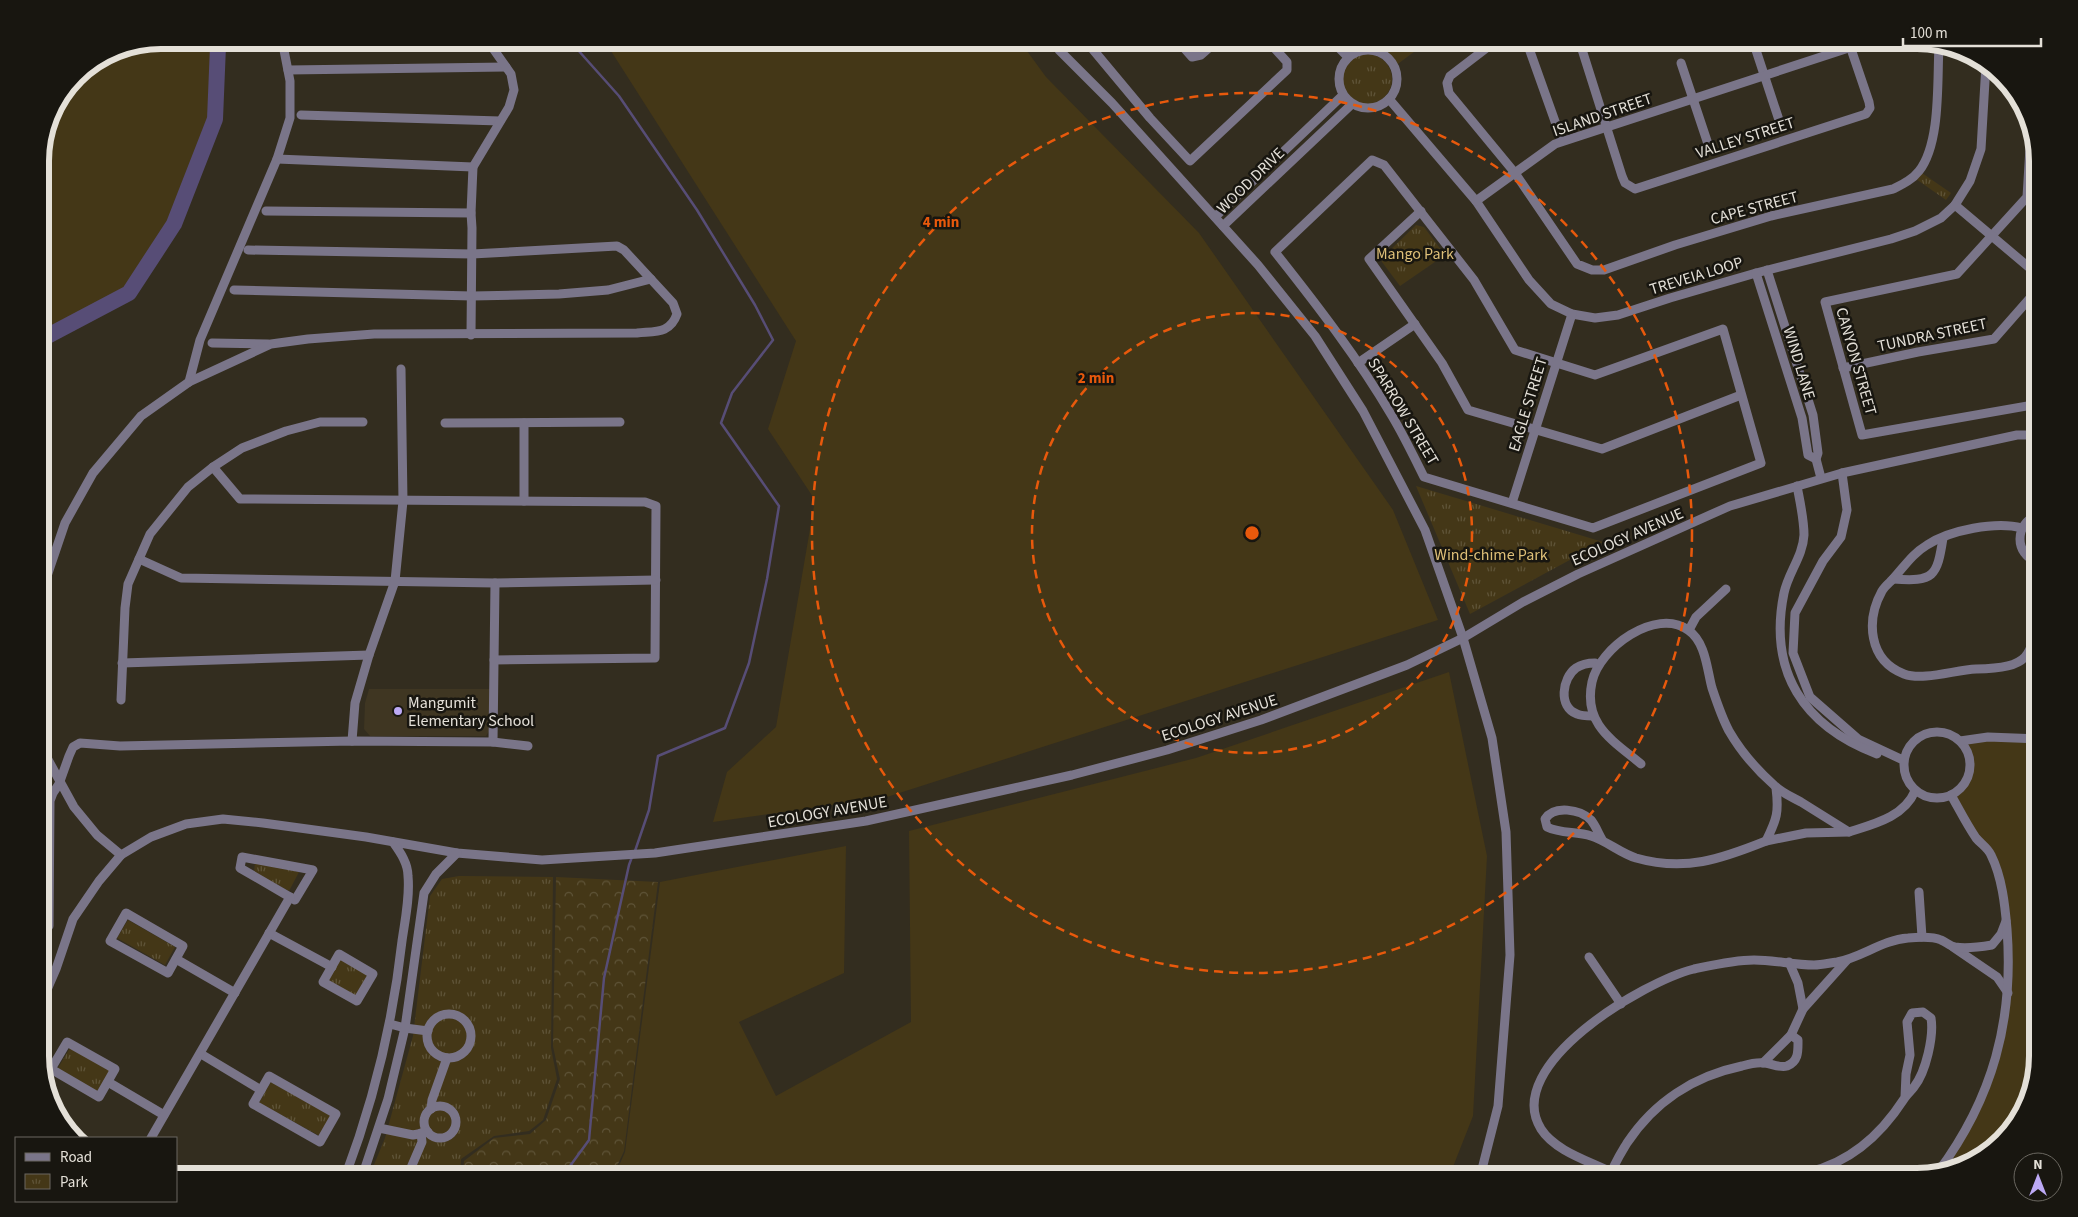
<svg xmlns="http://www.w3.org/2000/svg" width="2078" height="1217" font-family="'Source Sans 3',sans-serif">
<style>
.built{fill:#3f3622}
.green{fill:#443717}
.forest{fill:url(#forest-crowns)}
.park{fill:url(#park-tufts)}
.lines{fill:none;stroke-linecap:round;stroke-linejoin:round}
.stream{stroke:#574d76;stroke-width:2.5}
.river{stroke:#574d76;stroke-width:16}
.minor{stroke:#7a7589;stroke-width:9}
.ring{fill:none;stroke:#e8590c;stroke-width:2.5;stroke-dasharray:9 6}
.poi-dot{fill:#bca9f5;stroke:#181610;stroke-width:2}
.labels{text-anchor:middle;stroke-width:5;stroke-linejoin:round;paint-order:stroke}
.street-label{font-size:16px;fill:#e4e0d8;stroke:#181610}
.park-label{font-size:16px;fill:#debf78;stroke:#181610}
.poi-label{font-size:16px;fill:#e4e0d8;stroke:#181610;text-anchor:start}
.rim{fill:none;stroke:#e4e0d8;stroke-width:6}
.centre{fill:#e8590c;stroke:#181610;stroke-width:2.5}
.ring-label{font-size:15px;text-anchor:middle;font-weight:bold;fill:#e8590c;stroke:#181610;stroke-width:5;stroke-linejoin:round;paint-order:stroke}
</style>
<defs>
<pattern id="forest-crowns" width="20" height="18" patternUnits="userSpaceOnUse" patternTransform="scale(1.25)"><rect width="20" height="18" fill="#443717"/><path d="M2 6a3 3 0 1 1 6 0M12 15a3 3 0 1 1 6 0" fill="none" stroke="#5f5438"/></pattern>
<pattern id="park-tufts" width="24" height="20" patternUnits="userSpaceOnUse" patternTransform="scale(1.25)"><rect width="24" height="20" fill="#443717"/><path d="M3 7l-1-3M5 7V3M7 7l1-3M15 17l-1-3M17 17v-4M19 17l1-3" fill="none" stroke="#5f5438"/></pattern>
</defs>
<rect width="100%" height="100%" fill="#332d1f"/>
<path class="built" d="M369,689H490V730L486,736H370L364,729L365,703Z"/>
<g class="green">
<path d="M161,40H216L218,46L215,119L174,224L129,293L40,340V153L49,114L76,75L115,49Z"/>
<path d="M604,40H1019L1046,77L1199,233L1393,510L1438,620L887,797L713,822L727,772L776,727L815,500L768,429L796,341Z"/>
<path d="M1449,672L1487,856L1473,1116L1449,1177H614L625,1152L660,882L846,846L844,973L739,1022L776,1096L911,1022L909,831L1196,758Z"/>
<path d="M2038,739V1057L2022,1117L1978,1161L1939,1171L1970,1121L2003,1029L2005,913L1991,854L1951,795C1972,781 1975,761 1960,741Z"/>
</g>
<path class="forest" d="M556,877L658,882L624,1151L612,1177H463L464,1161L494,1138L530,1134L546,1120L560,1079L553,1046Z"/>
<g class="park">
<path d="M1400,40H1430L1395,66L1390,58L1382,53Z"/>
<circle cx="1367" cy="79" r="25"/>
<path d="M1922,173L1951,193L1946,200L1916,179Z"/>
<path d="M1416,225L1424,227L1445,255L1400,286L1382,262L1383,257Z"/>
<path d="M1416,486L1603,542L1470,614Z"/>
<path d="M255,863L299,872L289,891L254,872Z"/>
<path d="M459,876L553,877L551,1048L557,1079L543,1120L529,1131L494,1136L461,1159L460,1177H369L385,1138L413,1036L430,896L442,879Z"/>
<path d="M128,920L175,947L165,965L117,938Z"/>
<path d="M340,959L368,974L356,996L328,980Z"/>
<path d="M70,1048L111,1071L99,1092L58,1068Z"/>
<path d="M271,1082L331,1115L320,1136L259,1103Z"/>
</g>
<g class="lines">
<g class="stream">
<path d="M569,40L619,96L697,210L755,305L773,340L732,393L721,423L779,506L767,579L749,663L725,728L658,756L649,810L635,851"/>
<path d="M562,1177L589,1140L604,978L629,865L632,857"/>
</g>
<path class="river" d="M40,340L129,293L174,224L215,119L218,46L216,40"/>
<g class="minor">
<path d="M1051,40L1059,50L1112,103L1258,265L1315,336L1363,411L1425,530L1463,638L1492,738L1506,832L1510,955L1498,1106L1480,1177"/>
<path d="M1085,40L1150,118L1190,161L1287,70V62L1267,40"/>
<path d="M1177,40L1192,57L1201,55L1218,40"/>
<path d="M1331,40L1348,57"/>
<path d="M1497,40L1450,76L1447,83L1449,93L1515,173L1577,264L1592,270H1604L1675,245L1771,216L1893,189C1903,184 1912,180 1919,171C1941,143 1937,81 1939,46"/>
<path d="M1526,40L1562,141"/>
<path d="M1579,40L1622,176L1625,183L1635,189L1866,114L1870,108L1869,102L1848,40"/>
<path d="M1753,41L1779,120"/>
<circle cx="1368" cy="79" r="29"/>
<path d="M1681,63L1708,144"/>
<path d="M288,70L506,67"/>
<path d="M1389,99L1476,201L1529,280L1551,304L1572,314L1595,318L1618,315L1670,298L1756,273L1891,239L1915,231L1941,218L1955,205L1970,181L1981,149L1986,64"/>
<path d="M301,115L500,121"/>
<path d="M2031,131L2027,197L1957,274L1825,302L1862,435L2038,404"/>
<path d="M277,159L473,167"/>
<path d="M1372,160L1384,165L1474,280L1515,350L1595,375L1723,329L1761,463L1593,528L1424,477C1414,457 1404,436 1392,416C1358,358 1317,305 1275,252Z"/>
<path d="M1476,201L1555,144L1873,40"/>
<path d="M1955,205L2038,275"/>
<path d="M266,211L471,213L472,228L471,335"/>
<path d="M1421,211L1369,259L1442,363L1468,410L1602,449L1741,395"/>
<path d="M471,213L473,167L509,107L514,90L511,74L487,40"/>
<path d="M1215,217L1343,95"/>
<path d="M1223,226L1352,104"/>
<path d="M1767,270L1813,415L1818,453L1816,459L1821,478"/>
<path d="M1756,273L1802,418L1808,455L1816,459"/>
<path d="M234,290L472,296L559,294L608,290L651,279"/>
<path d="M212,343L268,344"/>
<path d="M1358,363L1415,324"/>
<path d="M1843,368L1918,352L1994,339L2038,289"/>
<path d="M189,382L200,340L277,159L290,118V81L282,40"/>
<path d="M445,423L620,422"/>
<path d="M524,423V501"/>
<path d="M213,467L240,499L645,502L656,506L655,658L494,660"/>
<path d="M1842,473L1847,510L1841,537L1823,561L1795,613L1793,653L1810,697L1858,739L1903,760"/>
<path d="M1797,486C1800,502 1804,519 1804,535C1803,556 1788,573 1784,593C1768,671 1803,726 1877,754"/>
<path d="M1512,503L1572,314"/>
<path d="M2038,515C2014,523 2014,555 2038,562"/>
<path d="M2022,528C1996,521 1950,530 1927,545C1912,554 1904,567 1892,580C1889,583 1885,586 1882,591C1866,620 1868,660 1904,674C1923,681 1955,670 1976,669C2039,668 2031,651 2038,598"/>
<path d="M139,559L181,578L495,583L656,580"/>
<path d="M1893,579C1934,582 1937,577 1943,538"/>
<path d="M1689,630L1696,617L1726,589"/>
<path d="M40,643L46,579L65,523L93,473L141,416L189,382L271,344L308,339L374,334L637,333C655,331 670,334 677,314L673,303L624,250L617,246L472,254L248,250"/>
<path d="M122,663L369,655"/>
<path d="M121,700L125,608L128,584L150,534L188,487L213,467L242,448L286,431L320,422H363"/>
<path d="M1593,716C1588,716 1581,716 1577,714C1558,707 1562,678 1576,668C1582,664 1588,663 1595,663L1597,665"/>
<circle cx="1937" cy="765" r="33"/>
<path d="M352,741L355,703L369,655L395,581L403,501L401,369"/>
<path d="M1960,741L1988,737L2038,739"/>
<path d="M493,742L495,583"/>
<path d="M40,745L74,807L97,835L121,855L151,837L186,824L223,819L263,823L366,837L457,853L542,860L655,853L866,821L1072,775L1167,750L1261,720L1407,665L1463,638L1523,602L1578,574L1730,506L1842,473L2017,435H2038"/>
<path d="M1641,764C1612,740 1583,724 1592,682C1599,648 1656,607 1688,630C1706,642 1707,670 1712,688C1717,703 1722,718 1729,731C1740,750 1758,771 1775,786C1782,793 1792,797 1801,802C1817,812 1833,822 1849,832C1874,824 1904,817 1915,791"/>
<path d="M1776,788C1779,812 1777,819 1766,841L1806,833L1849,832"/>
<path d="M1603,841C1599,835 1596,826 1591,820C1580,809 1554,805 1545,819L1547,827C1561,834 1577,831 1591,836C1607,841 1620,853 1636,858C1685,872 1721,859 1766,841"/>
<path d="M242,857L313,870L295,900L240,868Z"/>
<path d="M1919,892L1922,937"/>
<path d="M126,913L183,946L168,973L110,941Z"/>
<path d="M49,926L50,801L53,793L59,784L69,756L73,747L80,743L120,746L352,741L493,742L528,746"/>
<path d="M269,933L332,967"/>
<path d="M1953,947L1997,977L2008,993"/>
<path d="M339,954L373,974L357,1001L323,982Z"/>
<path d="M1589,957L1621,1004"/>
<path d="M176,959L235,993"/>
<path d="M1789,962L1798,983L1803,1009"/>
<path d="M40,1006L56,969L73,919L99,881L121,855"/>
<circle cx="449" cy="1036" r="22"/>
<path d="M390,1024L405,1028L428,1031"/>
<path d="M67,1042L115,1069L99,1097L51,1069Z"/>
<path d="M201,1054L261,1090"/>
<path d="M1763,1063L1791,1035L1803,1009L1847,960"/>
<path d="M269,1076L336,1114L320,1142L253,1104Z"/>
<path d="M108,1082L164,1115"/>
<circle cx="440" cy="1122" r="16"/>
<path d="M431,1109L432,1100L447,1058"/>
<path d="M379,1128L413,1135L428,1132"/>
<path d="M151,1138L290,897"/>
<path d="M1611,1172C1589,1161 1555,1151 1541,1129C1501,1065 1645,981 1694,969C1713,965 1734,960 1754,960C1774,960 1794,965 1814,965C1822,965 1829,963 1837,962C1861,958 1882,940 1908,938C1918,937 1932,936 1941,940C1946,942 1950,946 1955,947C1967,949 1980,947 1992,945L2001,934L2006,921"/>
<path d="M1938,1172C1993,1098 2014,1020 2007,929C2005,905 2002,877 1991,855C1988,848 1981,844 1976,838C1967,825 1959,809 1951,795"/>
<path d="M345,1177C374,1100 393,1022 402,941C405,920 410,897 408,876C408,863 400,852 393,842"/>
<path d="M362,1177L388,1099L405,1028L424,893L436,874L457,853"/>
<path d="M407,1177L422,1142L421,1133"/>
<path d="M1610,1177C1613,1165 1621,1153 1627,1143C1654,1102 1694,1076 1742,1066C1749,1064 1758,1062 1765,1063C1772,1064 1780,1068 1787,1066C1799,1061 1798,1051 1798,1040L1791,1035"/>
<path d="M1745,1177C1765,1168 1788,1177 1809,1172C1851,1162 1882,1133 1904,1099C1907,1094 1911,1091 1914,1087C1926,1072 1934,1036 1931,1018L1923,1012L1912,1013L1907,1022L1910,1055L1906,1074L1905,1097"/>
</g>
</g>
<g class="ring">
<circle cx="1252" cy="533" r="220"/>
<circle cx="1252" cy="533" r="440"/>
</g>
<circle class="poi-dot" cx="398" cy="711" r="5"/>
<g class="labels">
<g class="street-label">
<text transform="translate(1602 114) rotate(-19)" y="6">ISLAND STREET</text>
<text transform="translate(1745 137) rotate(-18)" y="6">VALLEY STREET</text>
<text transform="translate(1250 180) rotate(-44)" y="6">WOOD DRIVE</text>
<text transform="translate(1754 207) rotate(-15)" y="6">CAPE STREET</text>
<text transform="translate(1696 275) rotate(-17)" y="6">TREVEIA LOOP</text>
<text transform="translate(1932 334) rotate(-12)" y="6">TUNDRA STREET</text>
<text transform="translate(1857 361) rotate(74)" y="6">CANYON STREET</text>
<text transform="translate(1800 363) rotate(73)" y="6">WIND LANE</text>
<text transform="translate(1527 404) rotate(-73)" y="6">EAGLE STREET</text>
<text transform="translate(1404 411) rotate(59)" y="6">SPARROW STREET</text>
<text transform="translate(1627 536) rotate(-24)" y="6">ECOLOGY AVENUE</text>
<text transform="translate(1219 717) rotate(-18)" y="6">ECOLOGY AVENUE</text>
<text transform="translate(827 811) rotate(-10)" y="6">ECOLOGY AVENUE</text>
</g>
<g class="park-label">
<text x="1415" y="259">Mango Park</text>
<text x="1491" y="560">Wind-chime Park</text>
</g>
<g class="poi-label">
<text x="408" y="708">Mangumit<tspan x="408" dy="18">Elementary School</tspan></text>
</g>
</g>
<path d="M0 0H2078V1217H0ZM161 49H1917A112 112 0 0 1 2029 161V1056A112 112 0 0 1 1917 1168H161A112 112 0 0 1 49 1056V161A112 112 0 0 1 161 49Z" fill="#181610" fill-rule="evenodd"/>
<path class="rim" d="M161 49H1917A112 112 0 0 1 2029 161V1056A112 112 0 0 1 1917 1168H161A112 112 0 0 1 49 1056V161A112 112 0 0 1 161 49Z"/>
<circle cx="1252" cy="533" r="8" class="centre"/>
<g class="ring-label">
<text x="941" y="227">4 min</text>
<text x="1096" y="383">2 min</text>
</g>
<rect x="15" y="1137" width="162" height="65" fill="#181610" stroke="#6a6760"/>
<rect x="25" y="1153" width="25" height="8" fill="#7a7589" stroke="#6a6760"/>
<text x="60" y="1162" font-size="15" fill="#e4e0d8">Road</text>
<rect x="25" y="1174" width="25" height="15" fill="url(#park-tufts)" stroke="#6a6760"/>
<text x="60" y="1187" font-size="15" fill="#e4e0d8">Park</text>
<g transform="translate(2038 1177)"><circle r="24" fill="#181610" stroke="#6a6760"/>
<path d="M0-4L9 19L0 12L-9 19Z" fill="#bca9f5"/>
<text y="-8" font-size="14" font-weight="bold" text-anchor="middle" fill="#e4e0d8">N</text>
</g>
<path d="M1903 38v8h138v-8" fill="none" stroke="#e4e0d8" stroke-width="2.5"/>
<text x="1910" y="38" font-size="15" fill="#e4e0d8" stroke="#181610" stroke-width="4" paint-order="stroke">100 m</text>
</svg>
